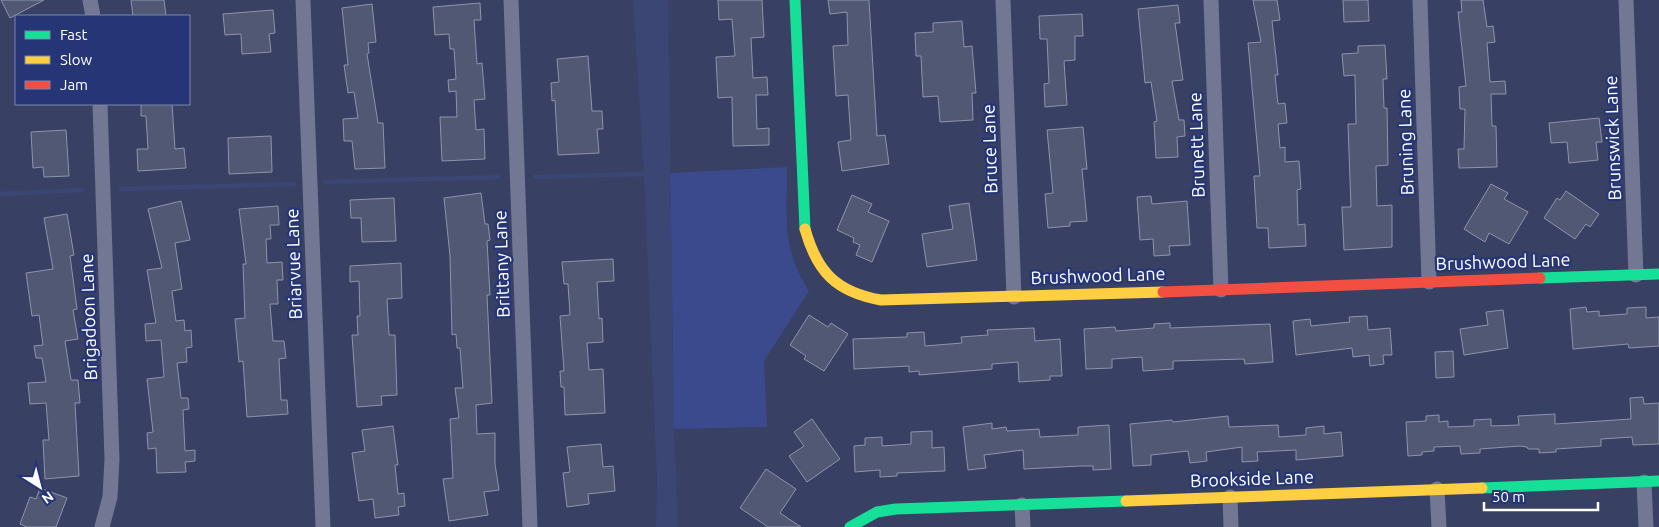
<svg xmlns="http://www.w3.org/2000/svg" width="1659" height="527" font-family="Ubuntu,sans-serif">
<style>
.green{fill:#3a4a8d}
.water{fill:#3b4675}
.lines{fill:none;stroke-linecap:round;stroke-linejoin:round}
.stream{stroke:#3b4675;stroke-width:4.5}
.building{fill:#515874;stroke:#8f94ab}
.street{stroke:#727793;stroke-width:15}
.fast{stroke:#16e098;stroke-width:11}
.slow{stroke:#ffcf43;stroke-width:11}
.jam{stroke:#f24e42;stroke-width:11}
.labels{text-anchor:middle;stroke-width:4.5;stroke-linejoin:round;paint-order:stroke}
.street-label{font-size:18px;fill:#fff;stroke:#263576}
</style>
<rect width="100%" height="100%" fill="#384064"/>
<path class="green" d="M787,167C787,216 781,248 809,291L764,361L767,427L674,429L670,173Z"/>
<path class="water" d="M633,0H668L674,429L678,527H656L657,479L644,174Z"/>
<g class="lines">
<g class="stream">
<path d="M535,177L644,174"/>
<path d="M325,182L498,177"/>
<path d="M121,189L294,184"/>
<path d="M0,194L82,190"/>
</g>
</g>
<g class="building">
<path d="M1,0H44L10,18Z"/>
<path d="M131,0H164L166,16H133Z"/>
<path d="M718,0H762L764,37L751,38L753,78L767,77L768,95H756L757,129L769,128V145L733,146L732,97L718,98L716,57L735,56L732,19L719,20Z"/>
<path d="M828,0H869L877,136L885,135L889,164L842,171L838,142L851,140L848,95L836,96L833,46L848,45L847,12L830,14Z"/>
<path d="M1253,0H1277L1280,20L1272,21L1278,75H1275L1278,104L1285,103L1287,123L1278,124L1280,148L1285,147V162L1299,161L1301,189L1297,190L1298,225L1305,224L1306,246L1269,248L1268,228H1257L1254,176H1260L1248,43L1261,42Z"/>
<path d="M1343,0H1368L1369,21L1344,22Z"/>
<path d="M1461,0H1483L1487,27L1493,26L1495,42L1487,43L1490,82L1505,81L1506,94H1491L1492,126H1496L1497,167L1459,168L1458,149H1464L1465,109H1460L1459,87L1466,86L1458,12H1462Z"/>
<path d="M480,3L481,20H474L477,64L482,63L485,99L474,100L476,130L484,129L485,159L442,161L440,117H457L456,91L449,92L448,80L456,79L454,49H450L449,34L435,35L433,7Z"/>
<path d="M372,4L376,42L368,43L369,53L367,54L378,123H383L385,168L355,169L352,141H344L343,119L358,118L354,92L348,93L344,65H348L342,8Z"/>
<path d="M1178,5L1180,23H1175L1183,80L1172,81L1179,120H1184L1185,136L1177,137L1178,157L1156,158L1154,122L1157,121L1151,82L1145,83L1138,9Z"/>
<path d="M273,10L275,33L269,34L271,52L242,54L241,34L225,35L223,14Z"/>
<path d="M1082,14L1083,36H1075V60L1064,61L1067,105L1045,107L1044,84L1049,83L1047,39H1040L1039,16Z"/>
<path d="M962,21L964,47L972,46L976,93H972L973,120L940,122L938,96L923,97L921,56H916L915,33L933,32V23Z"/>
<path d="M1385,45L1387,79H1383L1384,108H1387L1388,165L1376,166L1377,206L1392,205V247L1344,250L1342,207H1351L1348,124H1356L1355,75L1344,76L1342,54L1358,53V46Z"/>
<path d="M588,56L592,111H602L603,129H597L599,153L558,155L555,100L552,101L551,83L559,82L557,59Z"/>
<path d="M141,104H172L175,149L184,148L186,168L138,171L137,149H148L146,116H141Z"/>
<path d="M1599,118L1602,142H1596L1598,160L1569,163L1567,142L1551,143L1549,123Z"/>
<path d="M1083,127L1087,169H1082L1087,221L1070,222V226L1048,228L1045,194L1053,193L1047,130Z"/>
<path d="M66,130L69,176L44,177L43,167L33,168L31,132Z"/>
<path d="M271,136L272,172L229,174L228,138Z"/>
<path d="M1491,184L1508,193L1504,199L1528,212L1509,244L1489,233L1485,242L1464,229Z"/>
<path d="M1566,191L1599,214L1590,227L1586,224L1575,239L1544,218L1557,198L1560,200Z"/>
<path d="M481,193L485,224H488L490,240L487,241L490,295H487L492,403L476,405L477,434L495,433V464L499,490L484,492L488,515L449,521L443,479L453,478L450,419L459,418L455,388H463L460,348H457L456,334L452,335L450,256L444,198Z"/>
<path d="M852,195L872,204L868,212L889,221L872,262L856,255L860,245L853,242L854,238L837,230Z"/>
<path d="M1151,196L1152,204L1187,201L1190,245L1169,246L1170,255L1154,256L1153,239L1140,240L1137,197Z"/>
<path d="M394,198L396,241L362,242L361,218H351L350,200Z"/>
<path d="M181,201L190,240L175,243L182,289L172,291L176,321L184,320L185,331L191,330L192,347L186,348L187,362L177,363L181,398H188L189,409L183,410L185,451L195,450V461L185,462L186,472L157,473L156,448L148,449L147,433L153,432L147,379L164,377L161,340L146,341L145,324L156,323L147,270L162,268L148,209Z"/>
<path d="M969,203L977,260L927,267L922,234L953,229L949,206Z"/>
<path d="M278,206L279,225H270L271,239H266L267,263L282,262L283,280H277L278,304H270L273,341H284L286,358L279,359L281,400H287L288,414L247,417L243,361L239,362L235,319L245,318L243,264H246L239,209Z"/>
<path d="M67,214L74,255L70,256L77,309L73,310L78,339L65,341L71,380H78L80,403H75L79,476L45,479L43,440H49L46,403L30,404L28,383L46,382L42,358H36L34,346L43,345L39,315L32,316L26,273L53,269L44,218Z"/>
<path d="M613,259L614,281L597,282L599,319L602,318L603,342L587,343L589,370L603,369L605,413L565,415L564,387H561L560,371H564L560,316L570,315L568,284H564L562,262Z"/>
<path d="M401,263L402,298L387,299L389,335H395L397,395L381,396L382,405L357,407L352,335H358L357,316H360L359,281L350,282V266Z"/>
<path d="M1586,307L1587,312L1599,311V316L1627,314V308L1646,307V318L1659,317V346L1629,348L1628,344L1573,349L1570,309Z"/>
<path d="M1503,310L1508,348L1464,355L1460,329L1488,325L1486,312Z"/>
<path d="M809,315L828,327L831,323L848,334L824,371L804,359L806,356L790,345Z"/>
<path d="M1367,316L1368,330L1390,328L1392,355H1383L1384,364L1370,366L1369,355L1353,357L1352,348L1296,355L1293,321L1310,319L1311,326L1350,322L1349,317Z"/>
<path d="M1170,323V328L1270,324L1273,362L1245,364L1244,359L1173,361V369L1143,371L1142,357L1112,359V368L1086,369L1084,329L1115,327L1116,331L1154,328V324Z"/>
<path d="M1034,328L1035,341L1060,339L1062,376H1050V380L1019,382L1018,362L992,364V369L919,375V371L909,372V366L854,369L853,339L907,337V333L924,332L925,346L962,343L961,337L988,335L987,330Z"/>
<path d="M1453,351L1454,377L1436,378L1435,352Z"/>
<path d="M1643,397L1644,404L1659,403V444L1633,445L1632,437L1601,439V446L1556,449V452L1539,453V449H1528L1527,447L1520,446L1480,449V453L1461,454L1460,446L1434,447V451L1422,452V455L1408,456L1406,422L1426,421V416L1439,415V422L1448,421V427L1474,426V420L1491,419V426L1519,425L1518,416L1555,414V424L1631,419L1630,398Z"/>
<path d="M1228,416L1229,427L1278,425L1279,437L1306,435V428L1324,426V434L1341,432L1343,456L1296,460V450L1257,452L1258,461L1242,462V447L1206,452L1207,461L1190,463L1188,451L1151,455V465L1133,466L1130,424L1172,420L1173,422Z"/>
<path d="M812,419L840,459L807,482L789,456L804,446L794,432Z"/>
<path d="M992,423V429L1006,427L1007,431L1039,429L1040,437L1078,435V427L1109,425L1111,469L1093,470V466H1080L1024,469L1023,450L984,455L986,468L968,470L963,427Z"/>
<path d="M393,426L398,465H395L398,494L404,493L405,506L398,507L399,515L375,518L373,499L359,501L352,453L365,451L362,430Z"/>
<path d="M932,431V448L944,447L945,471L897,473V476L880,477V470L855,472L854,446L865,445V438L882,437V446L911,444V432Z"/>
<path d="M601,444L603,467L613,466L615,491L588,494L589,504L567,507L563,473L570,472L567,447Z"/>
<path d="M766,469L796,489L780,513L801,527H768L740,508Z"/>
<path d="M40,488L67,498L56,527H27L20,524L30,497L36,499Z"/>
</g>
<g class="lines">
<g class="street">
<path d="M90,0L93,16"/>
<path d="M303,0L323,527"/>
<path d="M511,0L530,527"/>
<path d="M1003,0L1014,297"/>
<path d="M1211,0L1221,290"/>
<path d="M1420,0L1429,282"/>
<path d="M1626,0L1636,275"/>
<path d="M100,104L112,459L110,497L102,527"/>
<path d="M1644,482L1646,527"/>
<path d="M1437,489L1439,527"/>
<path d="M1230,497L1231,527"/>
<path d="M1022,505L1023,527"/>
</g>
<g class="fast">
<path d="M795,0L805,229"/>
<path d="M1540,278L1659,274"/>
<path d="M1482,488L1659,481"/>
<path d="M850,527L877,512L896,509L1126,501"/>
</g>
<g class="slow">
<path d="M805,229C817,272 836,292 881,300L1163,292"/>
<path d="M1126,501L1482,488"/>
</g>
<path class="jam" d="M1163,292L1540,278"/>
</g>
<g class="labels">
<g class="street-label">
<text transform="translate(1613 138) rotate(-92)" y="6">Brunswick Lane</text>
<text transform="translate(1406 142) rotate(-92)" y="6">Bruning Lane</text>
<text transform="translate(1197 145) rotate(-92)" y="6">Brunett Lane</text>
<text transform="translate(990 149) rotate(-92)" y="6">Bruce Lane</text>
<text transform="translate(1503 262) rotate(-2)" y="6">Brushwood Lane</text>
<text transform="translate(294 264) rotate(-92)" y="6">Briarvue Lane</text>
<text transform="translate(502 264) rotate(-92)" y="6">Brittany Lane</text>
<text transform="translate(1098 276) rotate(-2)" y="6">Brushwood Lane</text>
<text transform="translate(89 317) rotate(-92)" y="6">Brigadoon Lane</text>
<text transform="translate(1252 479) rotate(-2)" y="6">Brookside Lane</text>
</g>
</g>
<rect x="15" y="15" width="175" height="90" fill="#263576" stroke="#7d86ad"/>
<rect x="25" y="31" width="25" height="8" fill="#16e098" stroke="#7d86ad"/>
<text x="60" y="40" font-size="15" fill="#ffffff">Fast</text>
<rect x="25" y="56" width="25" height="8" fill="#ffcf43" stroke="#7d86ad"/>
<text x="60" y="65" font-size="15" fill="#ffffff">Slow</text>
<rect x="25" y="81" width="25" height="8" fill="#f24e42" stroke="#7d86ad"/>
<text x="60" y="90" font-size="15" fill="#ffffff">Jam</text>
<g transform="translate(40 487) rotate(144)" stroke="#263576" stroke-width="4" paint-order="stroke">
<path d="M0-4L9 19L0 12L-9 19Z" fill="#ffffff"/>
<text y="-8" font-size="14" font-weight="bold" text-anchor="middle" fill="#ffffff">N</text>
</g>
<path d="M1484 502v8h114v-8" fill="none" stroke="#ffffff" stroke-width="2.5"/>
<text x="1492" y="502" font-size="15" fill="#ffffff" stroke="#263576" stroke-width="4" paint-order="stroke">50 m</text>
</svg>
